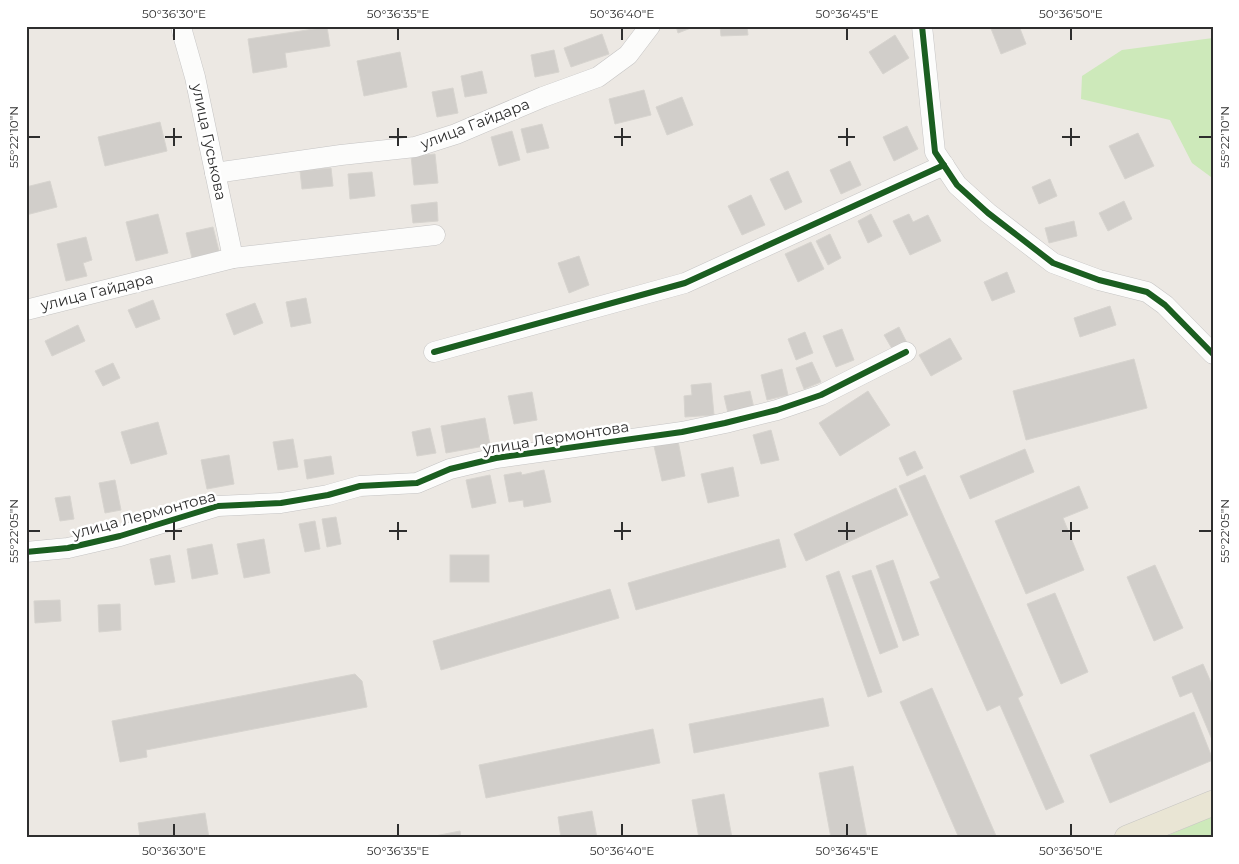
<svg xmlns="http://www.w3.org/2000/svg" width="1239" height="864" font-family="Montserrat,sans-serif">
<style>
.green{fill:#cde9ba}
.building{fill:#d1ceca;stroke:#d7d4cf}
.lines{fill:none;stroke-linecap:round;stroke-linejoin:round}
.minor-casing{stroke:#c5c4c4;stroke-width:21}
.major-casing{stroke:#c6c5c3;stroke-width:26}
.minor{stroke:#fcfcfb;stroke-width:20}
.major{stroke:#e9e5d4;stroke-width:25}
.cycleway-casing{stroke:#fff;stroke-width:9}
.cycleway{stroke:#1b5e20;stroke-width:6}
.ticks{fill:none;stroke:#2e2e2e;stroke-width:2}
.labels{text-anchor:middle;stroke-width:5;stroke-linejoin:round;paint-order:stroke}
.street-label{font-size:15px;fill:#2e2e2e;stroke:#fff}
.neatline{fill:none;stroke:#2e2e2e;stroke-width:2}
.ticks-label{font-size:12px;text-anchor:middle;fill:#2e2e2e}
</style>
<rect width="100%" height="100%" fill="#ece8e3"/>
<g class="green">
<path d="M1213,38V176L1211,177L1192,163L1170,120L1081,99L1082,76L1122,50Z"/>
<path d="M1213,816V838H1162Z"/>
</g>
<g class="building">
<path d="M676,26H696L678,33Z"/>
<path d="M720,26H747L748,35L721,36Z"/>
<path d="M990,26H1019L1026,44L1001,54Z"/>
<path d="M327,27L330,46L285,53L287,67L253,73L248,39Z"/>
<path d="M602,34L609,54L571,67L564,48Z"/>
<path d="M895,35L909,58L883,74L869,52Z"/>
<path d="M554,50L559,72L535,77L531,55Z"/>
<path d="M400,52L407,87L364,96L357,61Z"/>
<path d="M482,71L487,93L465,97L461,76Z"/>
<path d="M453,88L458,113L437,117L432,92Z"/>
<path d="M644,90L651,115L615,124L609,99Z"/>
<path d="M682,97L693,125L667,135L656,107Z"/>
<path d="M160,122L167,151L105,166L98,137Z"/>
<path d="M542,124L549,148L527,153L521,129Z"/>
<path d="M907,126L918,149L894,161L883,137Z"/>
<path d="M512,131L520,160L499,166L491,137Z"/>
<path d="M1138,133L1154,166L1125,179L1109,146Z"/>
<path d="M435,154L438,183L414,185L411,156Z"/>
<path d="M850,161L861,185L841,194L830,170Z"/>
<path d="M331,168L333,186L302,189L300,171Z"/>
<path d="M788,171L802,202L785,210L770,179Z"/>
<path d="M372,172L375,196L350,199L348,174Z"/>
<path d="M1050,179L1057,196L1039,204L1032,187Z"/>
<path d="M50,181L57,207L26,215V187Z"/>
<path d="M751,195L765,225L742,235L728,206Z"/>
<path d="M1124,201L1132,219L1108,231L1099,213Z"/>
<path d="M437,202L438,221L413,223L411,205Z"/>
<path d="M158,214L168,253L136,261L126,222Z"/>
<path d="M871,214L882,236L868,243L858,221Z"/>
<path d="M909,214L913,222L928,215L941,241L910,255L893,221Z"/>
<path d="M1074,221L1077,236L1049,243L1045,228Z"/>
<path d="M213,227L219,251L192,258L186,233Z"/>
<path d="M830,234L841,258L828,265L816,241Z"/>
<path d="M86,237L92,260L83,263L87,276L66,281L57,244Z"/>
<path d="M811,242L824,269L798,282L785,254Z"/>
<path d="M579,256L589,285L569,293L558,263Z"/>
<path d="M1007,272L1015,292L992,301L984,282Z"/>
<path d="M306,298L311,323L291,327L286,302Z"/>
<path d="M153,300L160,319L136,328L128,310Z"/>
<path d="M255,303L263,323L234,335L226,314Z"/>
<path d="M1110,306L1116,325L1080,337L1074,318Z"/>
<path d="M78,325L85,341L52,356L45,341Z"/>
<path d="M899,327L908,345L894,352L884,335Z"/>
<path d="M842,329L854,360L836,367L823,336Z"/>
<path d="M805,332L813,353L796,360L788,339Z"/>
<path d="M950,338L962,359L931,376L919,355Z"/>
<path d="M1134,359L1147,408L1026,440L1013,391Z"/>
<path d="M812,362L821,382L804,389L796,368Z"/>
<path d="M113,363L120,378L103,386L95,371Z"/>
<path d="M782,369L788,395L767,400L761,375Z"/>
<path d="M711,383L714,415L685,417L684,396L692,395L691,385Z"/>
<path d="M750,391L754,408L728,413L724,396Z"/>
<path d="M868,391L890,425L840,456L819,423Z"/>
<path d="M532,392L537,420L514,424L508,396Z"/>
<path d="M485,418L490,445L446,453L441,426Z"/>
<path d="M158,422L167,454L131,464L121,432Z"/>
<path d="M430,428L436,453L417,456L412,432Z"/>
<path d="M771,430L779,460L761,464L753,435Z"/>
<path d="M293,439L298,467L278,470L273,442Z"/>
<path d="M678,441L685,476L662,481L654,446Z"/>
<path d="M1025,449L1034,472L970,499L960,476Z"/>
<path d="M915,451L923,468L907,476L899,458Z"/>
<path d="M229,455L234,484L207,489L201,460Z"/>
<path d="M331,456L334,474L307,479L304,460Z"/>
<path d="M733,467L739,496L708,503L701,474Z"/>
<path d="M544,470L551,502L524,507L523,500L509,502L504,475L521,472L522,475Z"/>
<path d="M490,475L496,503L472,508L466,480Z"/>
<path d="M925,475L1023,695L1018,698L1064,802L1046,810L1000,705L987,711L930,582L940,578L899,486Z"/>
<path d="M115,480L121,510L105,513L99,483Z"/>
<path d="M1079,486L1088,508L1063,518L1084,570L1026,594L995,521Z"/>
<path d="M896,488L908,515L806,561L794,534Z"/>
<path d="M70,496L74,519L60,521L55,498Z"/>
<path d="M336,517L341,544L327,547L322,519Z"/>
<path d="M315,521L320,549L305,552L299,524Z"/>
<path d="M264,539L270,573L244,578L237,544Z"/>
<path d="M779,539L786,567L636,610L628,583Z"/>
<path d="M212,544L218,574L192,579L187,549Z"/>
<path d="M170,555L175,582L155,585L150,559Z"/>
<rect x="450" y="555" width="39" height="27"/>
<path d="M893,560L919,635L903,641L876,566Z"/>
<path d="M1155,565L1183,628L1154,641L1127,577Z"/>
<path d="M871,570L898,647L880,654L852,576Z"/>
<path d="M839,571L882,692L868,697L826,576Z"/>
<path d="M610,589L619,618L441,670L433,641Z"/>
<path d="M1055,593L1088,672L1061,684L1027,604Z"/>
<path d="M60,600L61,621L35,623L34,601Z"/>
<path d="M120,604L121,630L99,632L98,605Z"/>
<path d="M1203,664L1213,687V742L1192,692L1180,697L1172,677Z"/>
<path d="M355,674L362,681L367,707L146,750L147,757L120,762L112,721Z"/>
<path d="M932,688L997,838H959L900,702Z"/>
<path d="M823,698L829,726L694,753L689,724Z"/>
<path d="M1194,712L1213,760L1110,803L1090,755Z"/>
<path d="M653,729L660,763L486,798L479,765Z"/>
<path d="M853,766L867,838H831L819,773Z"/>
<path d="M724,794L732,838H699L692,800Z"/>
<path d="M592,811L597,838H561L558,817Z"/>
<path d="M205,813L209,838H140L138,823Z"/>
<path d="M460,831L461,838H425Z"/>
</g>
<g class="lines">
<defs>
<g id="minor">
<path d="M182,26V31L195,77L233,258"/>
<path d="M922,26L935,152L957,185L988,213L1053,263L1099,280L1147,292L1165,305L1213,354"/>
<path d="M215,173L341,155L415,147L456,134L543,97L598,77L628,55L650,26"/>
<path d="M26,310L233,258L435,235"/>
<path d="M434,352L685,283L944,165"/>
<path d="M26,552L68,548L120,536L218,506L281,503L328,495L360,486L417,483L450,469L496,458L682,432L725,423L777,410L821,395L906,352"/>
</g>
<path id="major" d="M1127,838L1213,803"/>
</defs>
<use href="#minor" class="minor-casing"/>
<use href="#major" class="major-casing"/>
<use href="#minor" class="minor"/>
<use href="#major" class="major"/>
<defs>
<g id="cycleway">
<path d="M922,26L935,152L957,185L988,213L1053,263L1099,280L1147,292L1165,305L1213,354"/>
<path d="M434,352L685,283L944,165"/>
<path d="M26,552L68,548L120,536L218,506L281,503L328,495L360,486L417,483L450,469L496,458L682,432L725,423L777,410L821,395L906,352"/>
</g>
</defs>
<use href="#cycleway" class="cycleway-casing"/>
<use href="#cycleway" class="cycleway"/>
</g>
<path class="ticks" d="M174,28V40M398,28V40M622,28V40M847,28V40M1071,28V40M174,128V146M398,128V146M622,128V146M847,128V146M1071,128V146M28,137H40M165,137H182M389,137H407M614,137H631M838,137H855M1062,137H1080M1199,137H1212M174,522V540M398,522V540M622,522V540M847,522V540M1071,522V540M28,531H40M165,531H182M389,531H407M614,531H631M838,531H855M1062,531H1080M1199,531H1212M174,824V836M398,824V836M622,824V836M847,824V836M1071,824V836"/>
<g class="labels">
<g class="street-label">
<text transform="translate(475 124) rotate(-21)" y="5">улица Гайдара</text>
<text transform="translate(209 142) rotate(78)" y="5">улица Гуськова</text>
<text transform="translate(97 292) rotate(-14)" y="5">улица Гайдара</text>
<text transform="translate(556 438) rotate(-9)" y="5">улица Лермонтова</text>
<text transform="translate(144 515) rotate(-15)" y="5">улица Лермонтова</text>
</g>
</g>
<rect width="1239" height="864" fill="none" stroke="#ffffff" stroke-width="55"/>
<rect x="28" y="28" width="1184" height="808" class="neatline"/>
<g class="ticks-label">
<text x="174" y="18">50°36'30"E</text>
<text x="398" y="18">50°36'35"E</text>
<text x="622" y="18">50°36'40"E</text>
<text x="847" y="18">50°36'45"E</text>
<text x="1071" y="18">50°36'50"E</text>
<text transform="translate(14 137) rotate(-90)" y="4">55°22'10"N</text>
<text transform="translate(1225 137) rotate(-90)" y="4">55°22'10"N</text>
<text transform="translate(14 531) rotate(-90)" y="4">55°22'05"N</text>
<text transform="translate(1225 531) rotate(-90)" y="4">55°22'05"N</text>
<text x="174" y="855">50°36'30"E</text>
<text x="398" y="855">50°36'35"E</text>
<text x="622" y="855">50°36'40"E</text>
<text x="847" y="855">50°36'45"E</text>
<text x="1071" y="855">50°36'50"E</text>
</g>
</svg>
